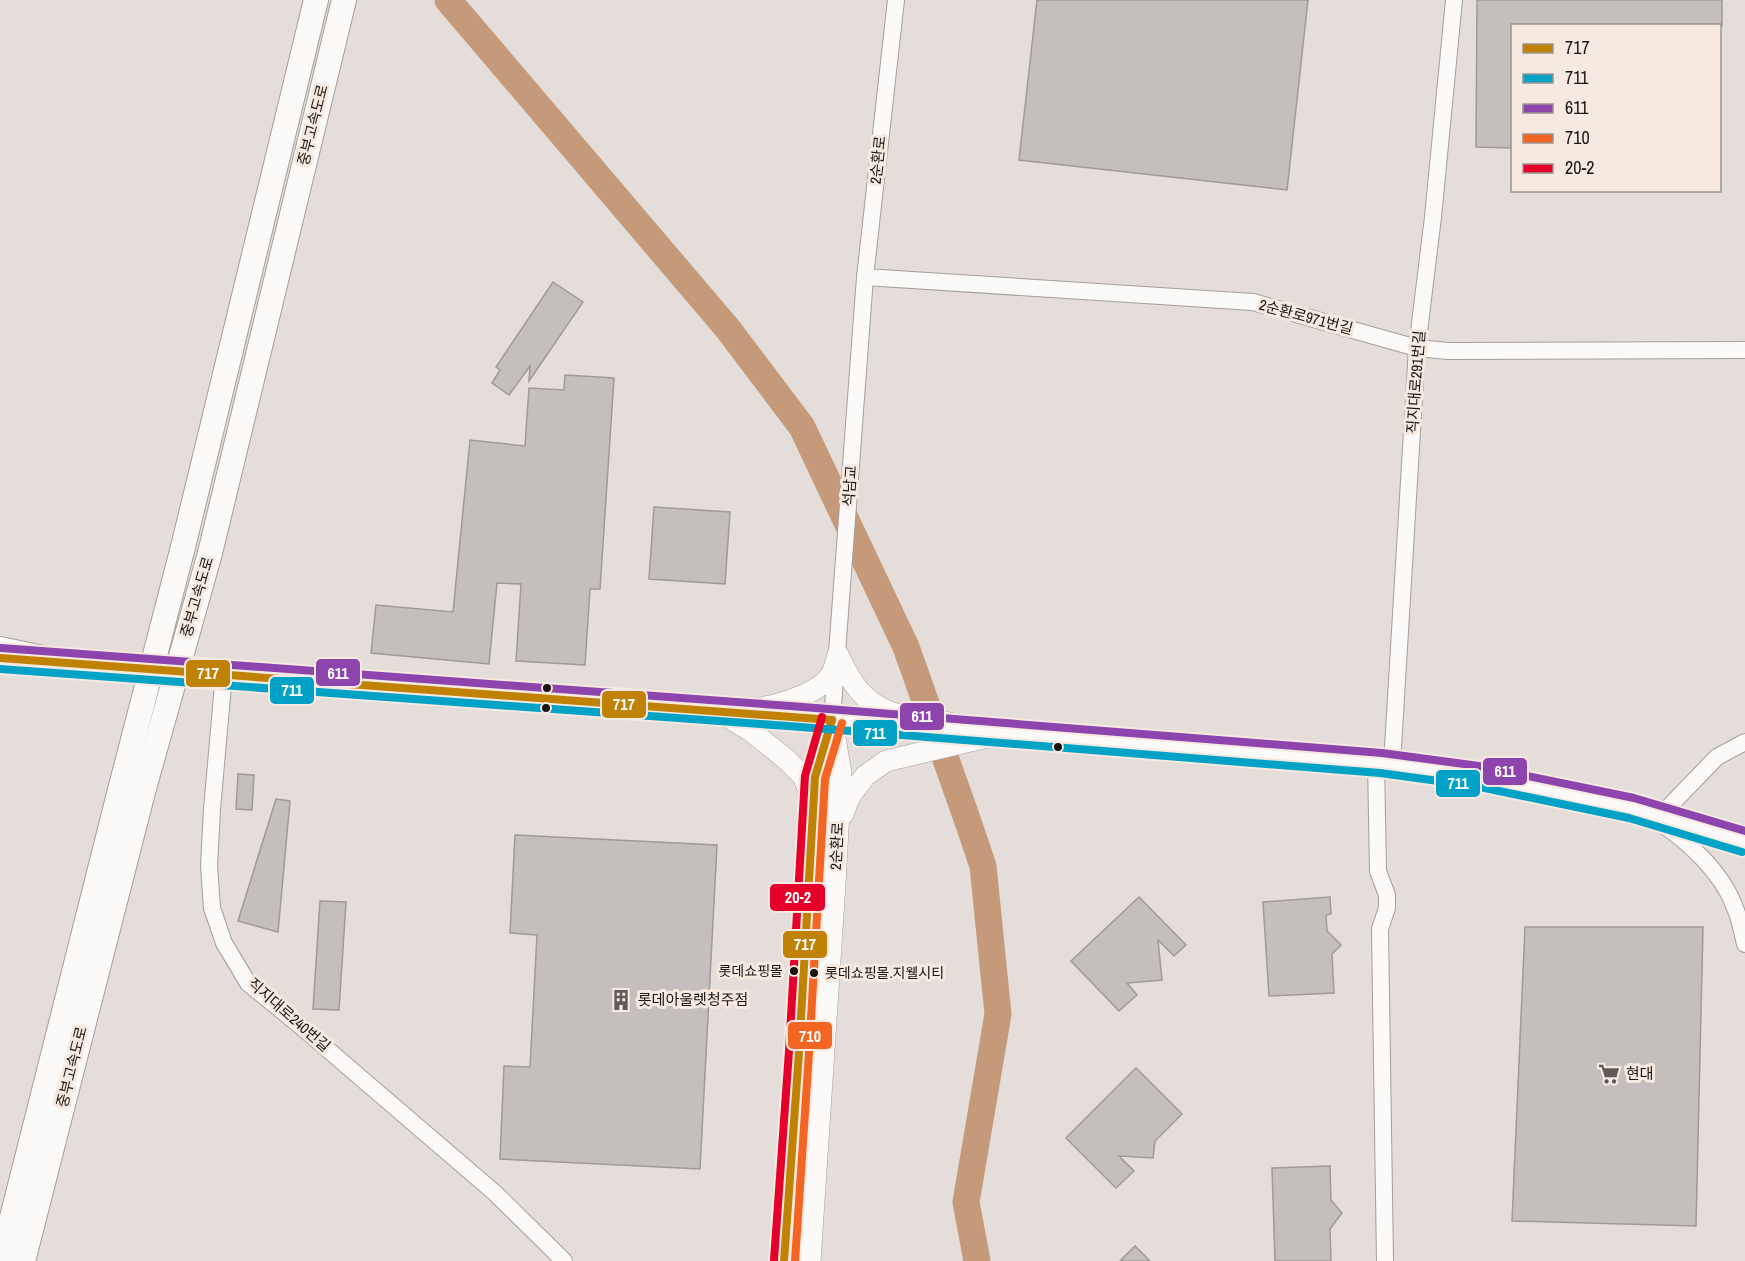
<svg xmlns="http://www.w3.org/2000/svg" width="1745" height="1261" font-family="'Archivo Narrow','Noto Sans KR',sans-serif">
<style>
.lines{fill:none;stroke-linecap:round;stroke-linejoin:round}
.river{stroke:#c59a7a;stroke-width:27}
.building{fill:#c4bfbc;stroke:#9f9a97;stroke-width:1.5}
.minor-casing{stroke:#a49f9b;stroke-width:18}
.major-casing{stroke:#a49f9b;stroke-width:22}
.highway-casing{stroke:#a49f9b;stroke-width:26}
.minor{stroke:#fbfaf9;stroke-width:16}
.major{stroke:#fbfaf9;stroke-width:21}
.highway{stroke:#fbfaf9;stroke-width:24}
.highway-bridge-casing{stroke:#a49f9b;stroke-width:26;stroke-linecap:butt}
.highway-bridge{stroke:#fbfaf9;stroke-width:24}
.bus-1-casing{stroke:#f5e9e1;stroke-width:12}
.bus-2-casing{stroke:#f5e9e1;stroke-width:12}
.bus-3-casing{stroke:#f5e9e1;stroke-width:12}
.bus-4-casing{stroke:#f5e9e1;stroke-width:12}
.bus-5-casing{stroke:#f5e9e1;stroke-width:12}
.bus-1{stroke:#c08204;stroke-width:8}
.bus-2{stroke:#01a2c5;stroke-width:8}
.bus-3{stroke:#8e44ad;stroke-width:8}
.bus-4{stroke:#f26522;stroke-width:8}
.bus-5{stroke:#e4002b;stroke-width:8}
.bus-dot{fill:#191512;stroke:#f5e9e1;stroke-width:2}
.labels{text-anchor:middle;stroke-width:6;stroke-linejoin:round;paint-order:stroke}
.bus-label{font-size:14px;fill:#191512;stroke:#f5e9e1;text-anchor:end}
.street-label{font-size:15px;fill:#191512;stroke:#f5e9e1}
.poi-label{font-size:15px;fill:#191512;stroke:#f5e9e1;text-anchor:start}
.line-badge{stroke:#f5e9e1;stroke-width:2}
.badge-label{font-size:16px;text-anchor:middle;font-weight:bold;fill:#fff}
</style>
<rect width="100%" height="100%" fill="#e4ddd9"/>
<g class="lines">
<path class="river" d="M448,0L728,329L802,427L906,647L966,816L983,866L998,1014L966,1202L977,1261"/>
</g>
<g class="building">
<path d="M1037,0H1308L1287,190L1019,160Z"/>
<path d="M1477,0H1722V26H1512V148L1476,147Z"/>
<path d="M553,282L583,302L529,381L530,366L509,395L492,383L500,370L496,367Z"/>
<path d="M565,375L614,378L600,589H590L585,665L516,661L521,584L497,583L489,664L371,653L376,605L453,612L470,440L525,446L529,388L564,390Z"/>
<path d="M654,507L730,512L725,584L649,579Z"/>
<path d="M238,774L254,775L252,810L236,809Z"/>
<path d="M276,799L290,801L278,932L238,921Z"/>
<path d="M515,835L717,845L700,1169L500,1159L504,1066L530,1067L537,935L510,933Z"/>
<path d="M1139,897L1186,945L1174,956L1158,940L1162,980L1127,983L1137,995L1119,1011L1071,961Z"/>
<path d="M1330,897L1331,914L1326,915L1327,931L1341,945L1332,954L1334,993L1269,996L1263,902Z"/>
<path d="M320,901L346,902L339,1010L313,1009Z"/>
<path d="M1525,927H1703L1696,1226L1512,1221Z"/>
<path d="M1136,1068L1182,1114L1155,1141L1153,1158L1119,1156L1134,1171L1116,1188L1066,1138Z"/>
<path d="M1330,1166L1331,1200L1342,1213L1330,1229L1331,1261H1275L1272,1168Z"/>
<path d="M1135,1246L1150,1261H1120Z"/>
</g>
<g class="lines">
<defs>
<g id="minor">
<path d="M896,0L865,277L832,720L918,726"/>
<path d="M865,277L1253,302L1417,348L1448,351L1745,350"/>
<path d="M224,674L212,809L209,866L212,908L224,943L248,983L298,1024L495,1193L564,1261"/>
<path d="M991,732L1376,762L1477,776L1632,808L1745,842"/>
<path d="M1376,762L1378,871L1387,895V908L1380,929L1385,1261"/>
<path d="M1392,764L1417,348L1433,217L1454,0"/>
<path d="M1660,816L1717,757L1745,742"/>
<path d="M1657,821C1687,840 1723,873 1735,908C1740,919 1742,932 1745,944"/>
</g>
<g id="major">
<path d="M838,655C851,682 862,702 892,713L995,731"/>
<path d="M46,661L832,720"/>
<path d="M761,708C782,704 821,693 832,673C835,667 836,661 838,655"/>
<path d="M721,713L751,731L787,760L803,776L812,798"/>
<path d="M843,814L850,796L865,776L886,761L1004,733"/>
<path d="M784,1261L799,1052L815,777L832,720"/>
<path d="M810,1261L835,884L841,773L833,726"/>
</g>
<g id="highway">
<path d="M183,547L316,0"/>
<path d="M210,553L344,0"/>
<path d="M0,649L62,662"/>
<path d="M1,1261L120,790"/>
<path d="M23,1261L143,792"/>
</g>
</defs>
<use href="#minor" class="minor-casing"/>
<use href="#major" class="major-casing"/>
<use href="#highway" class="highway-casing"/>
<use href="#minor" class="minor"/>
<use href="#major" class="major"/>
<use href="#highway" class="highway"/>
<defs>
<g id="highway-bridge">
<path d="M120,790L183,547"/>
<path d="M143,792L210,553"/>
</g>
</defs>
<use href="#highway-bridge" class="highway-bridge-casing"/>
<use href="#highway-bridge" class="highway-bridge"/>
<defs>
<g id="bus-1">
<path d="M0,658L832,720"/>
<path d="M784,1261L799,1052L815,777L832,720"/>
</g>
<path id="bus-2" d="M0,669L788,726L1380,773L1475,786L1629,818L1742,852"/>
<path id="bus-3" d="M1,648L790,706L1382,753L1479,766L1634,798L1745,831"/>
<path id="bus-4" d="M795,1261L809,1053L825,779L842,723"/>
<path id="bus-5" d="M774,1260L789,1051L805,776L822,717"/>
</defs>
<use href="#bus-1" class="bus-1-casing"/>
<use href="#bus-2" class="bus-2-casing"/>
<use href="#bus-3" class="bus-3-casing"/>
<use href="#bus-4" class="bus-4-casing"/>
<use href="#bus-5" class="bus-5-casing"/>
<use href="#bus-1" class="bus-1"/>
<use href="#bus-2" class="bus-2"/>
<use href="#bus-3" class="bus-3"/>
<use href="#bus-4" class="bus-4"/>
<use href="#bus-5" class="bus-5"/>
</g>
<defs>
<symbol id="building-bare" viewBox="-9 -9 18 18"><path d="M-4-6H4V6H1V3H-1V6H-4ZM-2.5-4.3h1.7v1.8h-1.7ZM.8-4.3h1.7v1.8H.8ZM-2.5-1h1.7V.8h-1.7ZM.8-1h1.7V.8H.8Z" fill="#605b58" stroke="#f5e9e1" stroke-width="2.5" paint-order="stroke"/></symbol>
<symbol id="supermarket-bare" viewBox="-9 -9 18 18"><path d="M-6-5.5h2.5l.6 2H6L4.5 2H-2.5L-4.4-4H-6ZM-1.5 3.2a1.3 1.3 0 1 0 .1 0ZM3 3.2a1.3 1.3 0 1 0 .1 0Z" fill="#605b58" stroke="#f5e9e1" stroke-width="2.5" paint-order="stroke"/></symbol>
</defs>
<g fill-rule="evenodd">
<use href="#building-bare" x="606" y="985" width="30" height="30"/>
<use href="#supermarket-bare" x="1594" y="1059" width="30" height="30"/>
</g>
<g class="bus-dot">
<circle cx="547" cy="688" r="5"/>
<circle cx="546" cy="708" r="5"/>
<circle cx="1058" cy="747" r="5"/>
<circle cx="794" cy="971" r="5"/>
<circle cx="814" cy="973" r="5"/>
</g>
<g class="labels">
<g class="bus-label">
<text x="783" y="976">롯데쇼핑몰</text>
<text x="825" y="978" text-anchor="start">롯데쇼핑몰.지웰시티</text>
</g>
<g class="street-label">
<text transform="translate(313 125) rotate(-76)" y="5">중부고속도로</text>
<text transform="translate(878 160) rotate(-84)" y="5">2순환로</text>
<text transform="translate(1306 317) rotate(15)" y="5">2순환로971번길</text>
<text transform="translate(1416 382) rotate(-86)" y="5">직지대로291번길</text>
<text transform="translate(850 486) rotate(-86)" y="5">석남교</text>
<text transform="translate(197 597) rotate(-74)" y="5">중부고속도로</text>
<text transform="translate(837 846) rotate(-87)" y="5">2순환로</text>
<text transform="translate(289 1015) rotate(41)" y="5">직지대로240번길</text>
<text transform="translate(72 1067) rotate(-76)" y="5">중부고속도로</text>
</g>
<g class="poi-label">
<text x="638" y="1005">롯데아울렛청주점</text>
<text x="1626" y="1079">현대</text>
</g>
</g>
<g class="line-badge">
<rect x="315" y="658" width="46" height="29" rx="6" fill="#8e44ad"/>
<rect x="185" y="659" width="46" height="29" rx="6" fill="#c08204"/>
<rect x="269" y="676" width="46" height="29" rx="6" fill="#01a2c5"/>
<rect x="601" y="690" width="46" height="29" rx="6" fill="#c08204"/>
<rect x="899" y="702" width="46" height="29" rx="6" fill="#8e44ad"/>
<rect x="852" y="719" width="46" height="28" rx="6" fill="#01a2c5"/>
<rect x="1482" y="757" width="46" height="29" rx="6" fill="#8e44ad"/>
<rect x="1435" y="769" width="46" height="29" rx="6" fill="#01a2c5"/>
<rect x="769" y="883" width="57" height="29" rx="6" fill="#e4002b"/>
<rect x="782" y="930" width="46" height="29" rx="6" fill="#c08204"/>
<rect x="787" y="1021" width="46" height="29" rx="6" fill="#f26522"/>
</g>
<g class="badge-label">
<text x="338" y="679">611</text>
<text x="208" y="679">717</text>
<text x="292" y="696">711</text>
<text x="624" y="710">717</text>
<text x="922" y="722">611</text>
<text x="875" y="739">711</text>
<text x="1505" y="777">611</text>
<text x="1458" y="789">711</text>
<text x="798" y="903">20-2</text>
<text x="805" y="950">717</text>
<text x="810" y="1042">710</text>
</g>
<rect x="1511" y="24" width="210" height="168" fill="#f5e9e1" stroke="#9d948e" stroke-width="1.5"/>
<rect x="1523" y="44" width="30" height="9" fill="#c08204" stroke="#9d948e" stroke-width="1.5"/>
<text x="1565" y="54" font-size="18" fill="#191512">717</text>
<rect x="1523" y="74" width="30" height="9" fill="#01a2c5" stroke="#9d948e" stroke-width="1.5"/>
<text x="1565" y="84" font-size="18" fill="#191512">711</text>
<rect x="1523" y="104" width="30" height="9" fill="#8e44ad" stroke="#9d948e" stroke-width="1.5"/>
<text x="1565" y="114" font-size="18" fill="#191512">611</text>
<rect x="1523" y="134" width="30" height="9" fill="#f26522" stroke="#9d948e" stroke-width="1.5"/>
<text x="1565" y="144" font-size="18" fill="#191512">710</text>
<rect x="1523" y="164" width="30" height="9" fill="#e4002b" stroke="#9d948e" stroke-width="1.5"/>
<text x="1565" y="174" font-size="18" fill="#191512">20-2</text>
</svg>
